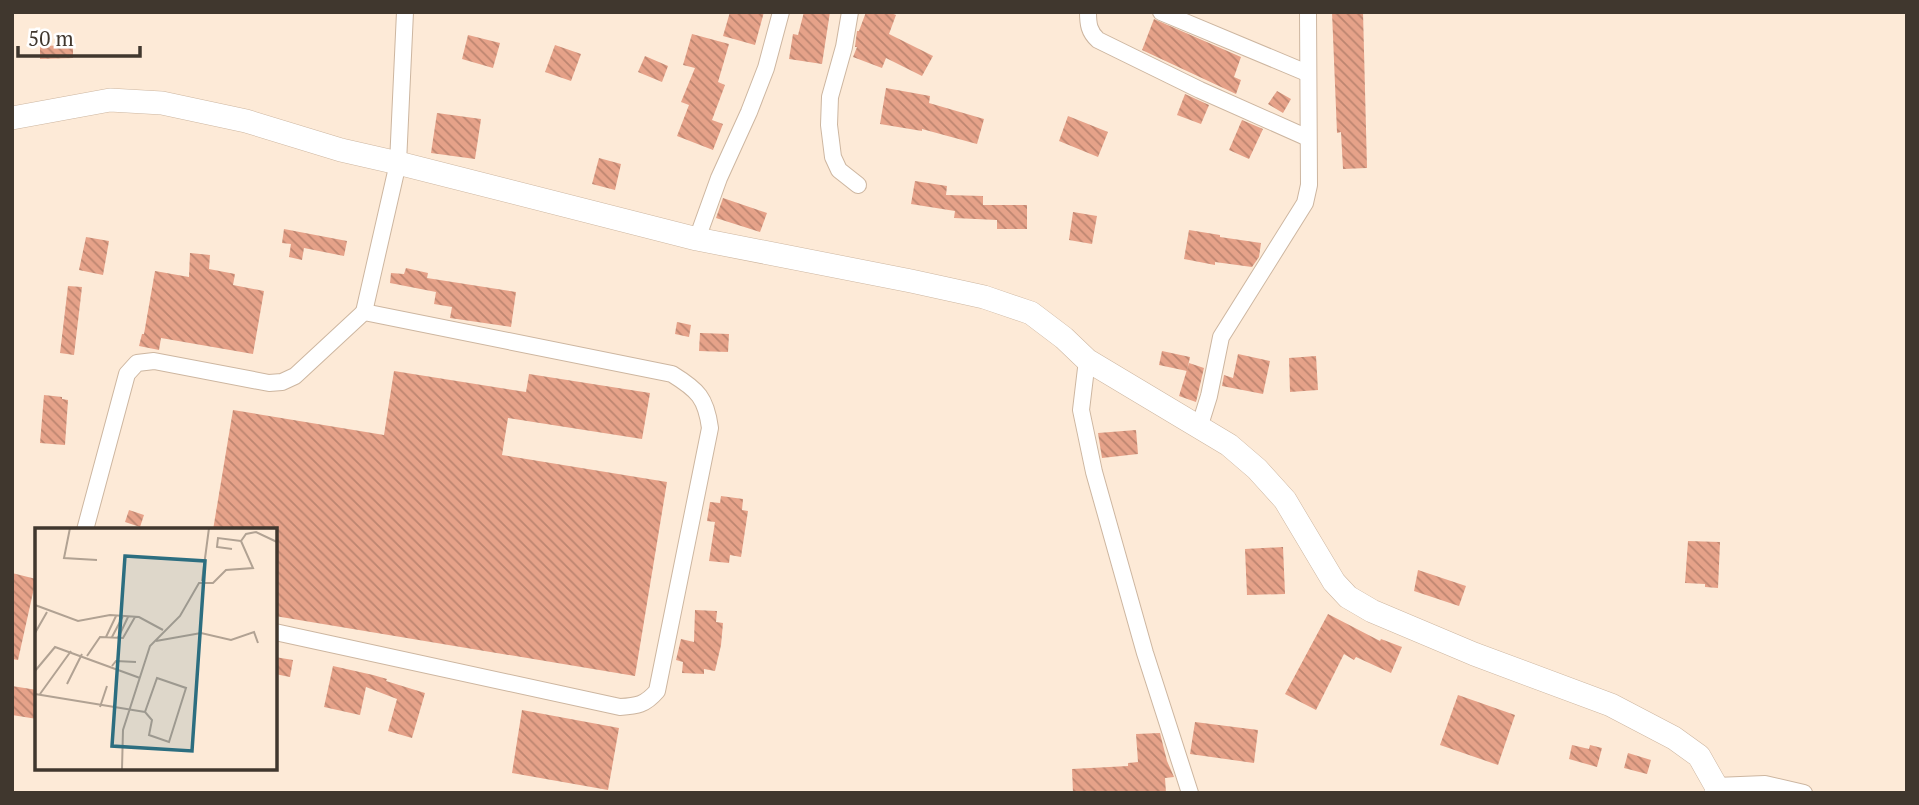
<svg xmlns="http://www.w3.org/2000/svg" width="1919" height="805" font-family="'PT Serif',serif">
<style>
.building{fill:url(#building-back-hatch)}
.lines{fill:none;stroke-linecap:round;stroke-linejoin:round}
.street-casing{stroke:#cdb6a0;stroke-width:18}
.secondary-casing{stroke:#cdb6a0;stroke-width:24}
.street{stroke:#fff;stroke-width:16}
.secondary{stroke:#fff;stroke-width:23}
.inset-road{fill:none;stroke:#b1a293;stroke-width:2}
.view{fill:#2c6e80;fill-opacity:0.15;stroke:#2c6e80;stroke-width:3.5}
.inset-edge{fill:none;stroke:#40372e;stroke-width:3.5}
</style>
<defs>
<pattern id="building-back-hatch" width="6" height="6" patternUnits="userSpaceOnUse" patternTransform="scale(1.75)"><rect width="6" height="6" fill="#e6a289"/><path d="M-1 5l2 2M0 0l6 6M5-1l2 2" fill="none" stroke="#bc8570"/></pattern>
</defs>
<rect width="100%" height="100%" fill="#fdead7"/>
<g class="building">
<path d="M730,12H764L755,45L723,36Z"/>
<path d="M804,12H830L822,64L789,59L793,34L798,35Z"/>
<path d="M866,12H888L896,15L889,34L933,56L922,76L886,58L882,68L853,57L857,47H855L857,31H859Z"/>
<path d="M1332,12H1363L1367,168L1343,169L1341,132L1337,133Z"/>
<path d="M1154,19L1241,57L1234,77L1241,80L1236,94L1142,50Z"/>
<path d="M692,34L729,44L718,82L725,85L712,120L723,124L713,150L677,136L689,105L681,102L695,68L683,65Z"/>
<path d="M468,35L500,43L493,68L462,59Z"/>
<path d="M73,45V58L40,59V46Z"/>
<path d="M555,45L581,54L571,81L545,72Z"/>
<path d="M645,56L668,66L662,82L638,72Z"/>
<path d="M886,88L930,96L929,103L984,119L977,144L922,129V131L880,124Z"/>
<path d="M1277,91L1291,99L1283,113L1268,104Z"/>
<path d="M1185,94L1209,105L1201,124L1177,115Z"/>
<path d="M437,113L481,119L475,159L431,153Z"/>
<path d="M1068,116L1108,132L1098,157L1059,141Z"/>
<path d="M1242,120L1263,129L1249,159L1229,150Z"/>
<path d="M599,158L621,164L615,190L592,184Z"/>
<path d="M915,181L947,186L946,195L983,196V205H1027V229H997V220L954,218L955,211L911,204Z"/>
<path d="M723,198L767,213L760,232L716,218Z"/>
<path d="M1073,212L1097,216L1092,244L1069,240Z"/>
<path d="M284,229L347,241L344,256L304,248L302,260L289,257L291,244L282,243Z"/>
<path d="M1189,230L1220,235V237L1261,243L1259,257L1252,267L1215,262V265L1184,259Z"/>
<path d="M86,237L109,241L103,275L79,270Z"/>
<path d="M190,253L210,255L209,269L235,274L233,285L264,291L253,354L161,338L159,350L139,346L142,334H144L155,271L189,277Z"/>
<path d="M406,268L428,273L427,278L516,292L511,327L450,318L452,307L434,304L436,292L390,283L391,273L404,274Z"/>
<path d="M68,286L82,287L74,355L60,353Z"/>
<path d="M677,322L691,325L689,337L675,334Z"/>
<path d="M700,333L729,334L728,352L699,351Z"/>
<path d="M1162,351L1190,357L1187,371L1159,365Z"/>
<path d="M1238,354L1270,361L1263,394L1222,386L1224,375L1233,378Z"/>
<path d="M1316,356L1318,390L1290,392L1289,358Z"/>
<path d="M1189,363L1204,368L1196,402L1179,396Z"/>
<path d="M394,371L526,392L529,374L650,393L642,439L508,418L502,455L667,482L635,676L275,616V530H213L233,410L384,435Z"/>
<path d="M44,395L62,397V399L68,400L65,445L40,443Z"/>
<path d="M1136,430L1138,454L1102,458L1098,433Z"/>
<path d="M721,496L743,499L742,510L748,511L741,557L730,555L729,563L709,561L715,522L707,521L710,502L720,503Z"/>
<path d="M129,510L144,515L140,527L125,522Z"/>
<path d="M1688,541L1720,542L1718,588L1705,587V584L1685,583Z"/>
<path d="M1283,547L1285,594L1247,595L1245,549Z"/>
<path d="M1418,570L1466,586L1459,606L1414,591Z"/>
<path d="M12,573L36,579L18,660L12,659Z"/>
<path d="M695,610L717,611L716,622L723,623L721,645L715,671L704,669V674L682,673L683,662L676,660L681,639L694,642Z"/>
<path d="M1328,614L1380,641L1381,639L1402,647L1391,673L1356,657L1354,660L1344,654L1316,710L1285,694Z"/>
<path d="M275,657L293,660L290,677L275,674Z"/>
<path d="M333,666L373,675L387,679L386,681L425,693L412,738L388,731L397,699L366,687L360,715L324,707Z"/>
<path d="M12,686L37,690V719L12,715Z"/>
<path d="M1458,695L1515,715L1498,765L1440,745Z"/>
<path d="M522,710L619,728L608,790L512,773Z"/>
<path d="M1195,722L1258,730L1254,763L1190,754Z"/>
<path d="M1160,733L1167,761L1174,777L1165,778L1166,793H1073L1072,769L1128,766V763L1138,762L1136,734Z"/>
<path d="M1572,745L1589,749L1590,745L1602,748L1597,767L1569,759Z"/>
<path d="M1628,753L1651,760L1647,774L1624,768Z"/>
</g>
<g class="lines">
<defs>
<g id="street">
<path d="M850,12L844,47L830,97L829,125L833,157L839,170L858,185"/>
<path d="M1088,12C1088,24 1089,32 1098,40L1200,90L1308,138"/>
<path d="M1161,12L1307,73"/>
<path d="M697,239L719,178L749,112L766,68L781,12"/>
<path d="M364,312L398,163L405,12"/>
<path d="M1087,360L1081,410L1094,472L1145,653L1190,793"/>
<path d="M1199,428L1209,396L1221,337L1305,203L1309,185L1308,12"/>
<path d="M85,530L127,374L137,363L154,361L269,383L282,382L295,376L364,312L672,374C698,390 706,398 710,428L657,691C645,705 637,706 620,707L275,632"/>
<path d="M1716,786L1765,784L1804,793"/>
</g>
<path id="secondary" d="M12,118L110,100L162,103L246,121L341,150L398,163L697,239L911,281L984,297L1031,313L1064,338L1087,360L1229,445L1257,469L1285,500L1334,582L1348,597L1372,611L1474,654L1611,705L1674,738L1699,756L1716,786V793"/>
</defs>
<use href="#street" class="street-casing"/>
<use href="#secondary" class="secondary-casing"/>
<use href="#street" class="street"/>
<use href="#secondary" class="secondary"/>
</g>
<g transform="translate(35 528)">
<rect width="242" height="242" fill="#fdead7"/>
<path class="inset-road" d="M35,0L29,30L62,32M197,21L182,19L183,10L206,13M167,53L174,0M0,77L43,93L75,87L104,89L128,102M0,105L12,84M71,109L81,88M77,109L88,88M83,110L93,89M121,113L166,105L196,112L219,104L223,115M52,128L65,109L88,110L100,89M77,138L81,133L101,134M0,143L20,119L105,150M122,150L151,160L134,214L114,207L117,192L110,184ZM32,156L47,126M0,166L110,184M5,166L36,123M65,179L72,158M87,241L88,202L115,118L145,88L164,55H178L191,42L218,40L206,13L211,6L221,4L242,14"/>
<path class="view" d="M90,28L170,33L157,223L77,218Z"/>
<rect width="242" height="242" class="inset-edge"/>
</g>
<rect width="1919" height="805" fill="none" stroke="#40372e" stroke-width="28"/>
<path d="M18 46v10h122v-10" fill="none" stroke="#40372e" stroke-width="3.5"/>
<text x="28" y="46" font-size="21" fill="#40372e" stroke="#ffffff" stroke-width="5" paint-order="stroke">50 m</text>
</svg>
